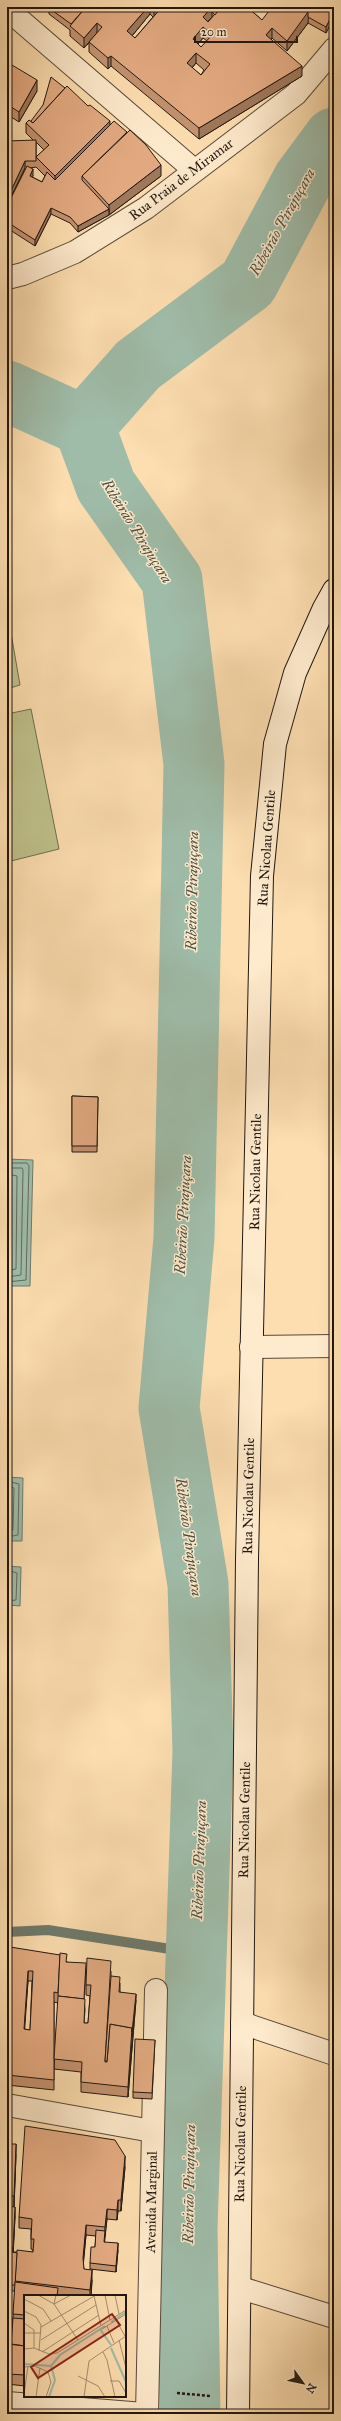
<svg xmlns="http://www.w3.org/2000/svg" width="341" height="2421" font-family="'IM FELL Great Primer',serif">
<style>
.green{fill:#bfc18b;stroke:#706c4e}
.water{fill:#9fbca9;stroke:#6d7a6c}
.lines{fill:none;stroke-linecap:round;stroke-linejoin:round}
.shore{stroke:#606a5d;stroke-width:1}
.stream{stroke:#6d7a6c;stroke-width:10}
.river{stroke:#9fbca9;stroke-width:61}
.street-casing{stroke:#584939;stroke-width:24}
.secondary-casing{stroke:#211711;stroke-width:24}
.path{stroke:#211711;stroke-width:2.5;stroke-dasharray:3 2;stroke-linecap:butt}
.street{stroke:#feeacc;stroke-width:22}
.secondary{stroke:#feeacc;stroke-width:22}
.wall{fill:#c49370;stroke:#211711;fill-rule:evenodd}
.shaded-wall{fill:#a0785b;stroke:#211711}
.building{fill:#e4ab82;stroke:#211711;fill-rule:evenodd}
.labels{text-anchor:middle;stroke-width:3;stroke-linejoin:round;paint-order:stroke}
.street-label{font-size:14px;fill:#211711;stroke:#feeacc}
.water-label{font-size:15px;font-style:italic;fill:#4d5146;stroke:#feeacc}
.inset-river{fill:none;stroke:#9fbca9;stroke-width:2}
.inset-road{fill:none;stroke:#a58e70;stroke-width:1}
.view{fill:#8f2418;fill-opacity:0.15;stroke:#8f2418;stroke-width:2}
.inset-edge{fill:none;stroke:#211711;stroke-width:2}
</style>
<rect width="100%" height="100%" fill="#fddeb0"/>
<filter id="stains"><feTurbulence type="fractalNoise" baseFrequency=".005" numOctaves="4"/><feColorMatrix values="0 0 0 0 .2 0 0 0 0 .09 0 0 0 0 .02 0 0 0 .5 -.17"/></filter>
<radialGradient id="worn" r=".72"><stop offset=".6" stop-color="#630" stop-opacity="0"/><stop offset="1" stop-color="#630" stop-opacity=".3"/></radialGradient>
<g class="green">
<path d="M7,610L20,685L7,689Z"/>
<path d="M31,709L59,849L7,862V714Z"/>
</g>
<g class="water">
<path d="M7,1159L33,1160L30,1286H7Z"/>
<path d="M7,1477L23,1478L22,1541H7Z"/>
<path d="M7,1566L21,1567L20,1606L7,1605Z"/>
</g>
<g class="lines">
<g class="shore">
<path d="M7,1163H27L29,1166L26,1280L7,1282"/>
<path d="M7,1168H22L23,1170L21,1275L7,1277"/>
<path d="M7,1174L17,1176L16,1269L7,1271"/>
<path d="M7,1481L19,1484L18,1535L7,1537"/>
<path d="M7,1486L14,1488L13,1530L7,1532"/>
<path d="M7,1570L17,1573L16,1600L7,1601"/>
</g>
<path class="stream" d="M7,1932L48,1930L196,1953"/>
<g class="river">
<path d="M7,391L84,426"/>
<path d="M190,2414L187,2229L203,1751L198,1584L169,1408L184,1238L194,764L172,580L106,486L84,426L138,365L248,283L303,180L334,138"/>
</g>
<defs>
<g id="street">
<path d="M7,9L194,170"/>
<path d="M7,278L23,274L75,252L146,208L296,94L334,49"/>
<path d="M251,1347L334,1346"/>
<path d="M242,2023L334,2054"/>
<path d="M7,2105L152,2131"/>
<path d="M241,2288L334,2317"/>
<path d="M7,2403L144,2414"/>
<path d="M147,2414L156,1990"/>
</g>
<path id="secondary" d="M238,2414L247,1559L262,876L275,744L295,673L324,608L334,590"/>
</defs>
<use href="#street" class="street-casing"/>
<use href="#secondary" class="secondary-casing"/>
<path class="path" d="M177,2393L210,2396"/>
<use href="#street" class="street"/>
<use href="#secondary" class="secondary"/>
</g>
<g class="wall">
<path d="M49,7H247L262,20L334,7L326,33L308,23L287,51L272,38L271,39L302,76L199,139L111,66L108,69L89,52V43L84,48L70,36V30L49,14ZM150,14L153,17L135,38L132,36ZM203,38L207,41L201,47L198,44ZM196,63L204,70L201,75L192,68Z"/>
<path d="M7,62L37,91L19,122L8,115L7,117Z"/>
<path d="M88,106L110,126L161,176L109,215L78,232L70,223L51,214L35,246L7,228V206L25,168L7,205L33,140L26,133V123ZM36,142L44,150L36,157ZM36,167L45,176L42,182L32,177L33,176L30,168Z"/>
<path d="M72,1096L98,1097L97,1152H72Z"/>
<path d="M7,1943L10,1947L67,1962L86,1969L84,1999L85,2010L84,2023H88L90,1996L86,1995V1985L111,1971V1976L120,1983V1992L136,2000L128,2097L81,2092V2072L54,2069L58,2003L54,2002V2090L7,2085ZM28,1981H32L30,2030L24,2029Z"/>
<path d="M155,2040L152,2099L133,2098V2092Z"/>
<path d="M7,2144L16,2155L14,2207L15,2217L13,2252H33V2250L31,2249V2229L19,2228V2217L125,2167L121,2211H118L117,2220L107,2219L104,2242L118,2250L116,2272L90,2269V2263L95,2247L96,2236L86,2235L83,2264L84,2269L92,2280L91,2296H25V2386L7,2384ZM11,2291H15L11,2344H8Z"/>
</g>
<g class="shaded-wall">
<path d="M148,7H150V14L127,42V31Z"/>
<path d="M154,7H163L154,17Z"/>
<path d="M212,7V17L203,27V38L193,50V39L203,17Z"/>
<path d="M305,7H309L308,23L287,51V41Z"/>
<path d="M334,11V18L326,33V27Z"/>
<path d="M97,23V33L84,48V38Z"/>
<path d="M272,28V38L266,45V35Z"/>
<path d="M196,53V63L187,73V63Z"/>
<path d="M111,56V66L108,69V58Z"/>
<path d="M302,66V76L199,139V128Z"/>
<path d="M37,80V91L19,122V112Z"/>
<path d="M8,105V115L7,117V106Z"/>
<path d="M110,121V131L55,186V176Z"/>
<path d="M25,161V168L7,205V199Z"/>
<path d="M161,165V176L109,215V205Z"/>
<path d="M33,169V176L30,182V176Z"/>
<path d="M51,208V214L35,246V240Z"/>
<path d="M109,209V215L78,232V226Z"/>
<path d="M28,1971V1981L24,2039V2029Z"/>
<path d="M136,1994V2000L128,2097V2087Z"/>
<path d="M16,2144V2155L14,2207V2196Z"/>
<path d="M125,2156V2167L121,2211V2200Z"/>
<path d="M118,2200V2211L117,2220V2210Z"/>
<path d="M15,2207V2217L13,2258V2248Z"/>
<path d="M107,2209V2219L104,2248L105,2227Z"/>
<path d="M86,2225V2235L83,2268V2258Z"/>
<path d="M118,2243V2250L116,2272V2266Z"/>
<path d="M92,2270V2280L91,2296H90V2290Z"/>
<path d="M11,2286V2297L7,2352V2342Z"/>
</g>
<g class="building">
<path d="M49,7H86L71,24L49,8Z"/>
<path d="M86,7H148L127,31L135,38L162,7H212L203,17L208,22L221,7H247L262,20L272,7H305L303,10L308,12L287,41L272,28L266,35L302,66L199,128L111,56L108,58L89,42L102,27L97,23L84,38L70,26ZM203,27L212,35L201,47L193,39ZM196,53L210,64L201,75L187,63Z"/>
<path d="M212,7H221L215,15L212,12L215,9Z"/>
<path d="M308,7H334V11L326,27L308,17V12L305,11Z"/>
<path d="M7,62L37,80L19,112L8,105L7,106Z"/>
<path d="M51,77L65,88L33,123L31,121L43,105Z"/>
<path d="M67,86L88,106L90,105L110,121L55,176L36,157L49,145L26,123L29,120L33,123Z"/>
<path d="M114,121L127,132L82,176V180L109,209L78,226L70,217L51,208L35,240L7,222V206L27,166L33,169L30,176L42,182L47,172L55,180Z"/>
<path d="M130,130L146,145L161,165L109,205L82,176Z"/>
<path d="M36,140V161H25L7,199V141Z"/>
<path d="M72,1096L98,1097L97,1146H72Z"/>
<path d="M7,1943H10V1947L60,1955L58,1993L54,1992V2080L7,2075ZM28,1971H33L30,2030L24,2029Z"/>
<path d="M60,1953L67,1954L66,1962L86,1963L84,1999L58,1996Z"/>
<path d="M87,1958L111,1961L105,2062H107L110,2024L132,2028L128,2087L81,2082L82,2062L54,2059L58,1996L85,1999L84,2023H88L91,1985H86Z"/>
<path d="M111,1976L120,1977L119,1992L136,1994L132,2032V2028L110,2024L107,2061H105Z"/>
<path d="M135,2039L155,2040L152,2093L133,2092Z"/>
<path d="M25,2126L115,2140L125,2156L121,2200H118L117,2210L107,2209L105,2227L86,2225L83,2258L84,2269L92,2270L90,2290L15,2281L17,2250L33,2252L34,2239H31L32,2219L19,2217Z"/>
<path d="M7,2144H16L14,2196H7Z"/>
<path d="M7,2206L15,2207L13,2248L7,2247Z"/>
<path d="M96,2230L105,2231L104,2242L118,2243L116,2266L90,2263L91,2247H95Z"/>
<path d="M7,2251L17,2253L15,2285H7Z"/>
<path d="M15,2282L58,2288L57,2296H25V2315L13,2314Z"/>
<path d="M7,2286H11L7,2342Z"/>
<path d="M13,2318L25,2319V2346L11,2344Z"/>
<path d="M7,2344L25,2346V2375L7,2374Z"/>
</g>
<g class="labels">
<g class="street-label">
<text transform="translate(181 179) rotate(-37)" y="5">Rua Praia de Miramar</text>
<text transform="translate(266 848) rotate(-86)" y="5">Rua Nicolau Gentile</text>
<text transform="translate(255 1172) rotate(-89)" y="5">Rua Nicolau Gentile</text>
<text transform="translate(248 1496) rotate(-89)" y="5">Rua Nicolau Gentile</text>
<text transform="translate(244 1820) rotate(-89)" y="5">Rua Nicolau Gentile</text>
<text transform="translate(240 2144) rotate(-89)" y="5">Rua Nicolau Gentile</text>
<text transform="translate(151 2202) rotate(-89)" y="5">Avenida Marginal</text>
</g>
<g class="water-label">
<text transform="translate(282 222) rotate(-61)" y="5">Ribeirão Pirajuçara</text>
<text transform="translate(137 531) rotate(58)" y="5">Ribeirão Pirajuçara</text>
<text transform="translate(192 891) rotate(-89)" y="5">Ribeirão Pirajuçara</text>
<text transform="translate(183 1215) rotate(-87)" y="5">Ribeirão Pirajuçara</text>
<text transform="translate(189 1537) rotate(82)" y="5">Ribeirão Pirajuçara</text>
<text transform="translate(199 1860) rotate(-88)" y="5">Ribeirão Pirajuçara</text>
<text transform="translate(189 2184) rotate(-89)" y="5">Ribeirão Pirajuçara</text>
</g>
</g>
<g transform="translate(24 2295)">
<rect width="102" height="102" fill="#fddeb0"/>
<path class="inset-river" d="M87,27L102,17M76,34L87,50M87,53L102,87M0,69L27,71L36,60L81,31M25,102L31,85L27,71"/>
<path class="inset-road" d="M14,0L30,9L47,0M32,0L30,9L54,45M81,0L86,25M91,0L95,19M70,1L77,31M0,4L19,14L27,26M0,16L12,22L17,30L15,56M92,25L101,41M0,28L10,35V53M83,31L90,48M17,32L72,0M78,34L102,19M0,38H17M17,45L72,10M95,45L102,73M0,54L10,53L25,59L33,58L102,15M18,57L75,20M79,57L83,65L91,102M0,72L11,71L24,77L27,87L22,102M54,81L74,91L81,102M86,86H95L102,98M0,99L4,71M12,102L16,73M60,102L65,66L102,41"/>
<path class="view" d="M88,19L96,30L14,83L7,72Z"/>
<rect width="102" height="102" class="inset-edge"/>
</g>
<rect width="341" height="2421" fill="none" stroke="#fddeb0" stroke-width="24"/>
<rect x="8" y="8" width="325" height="2405" fill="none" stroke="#211711" stroke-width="2"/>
<rect x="12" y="12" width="317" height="2397" fill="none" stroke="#211711"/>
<g transform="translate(303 2383) rotate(123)" stroke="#feeacc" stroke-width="3" paint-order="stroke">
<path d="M0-3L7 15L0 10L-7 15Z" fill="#211711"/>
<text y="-6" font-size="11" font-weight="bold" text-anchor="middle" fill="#211711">N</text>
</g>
<path d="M195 36v6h102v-6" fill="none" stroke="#211711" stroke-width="2"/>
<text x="201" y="36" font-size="12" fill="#211711" stroke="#feeacc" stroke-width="3" paint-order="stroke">20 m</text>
<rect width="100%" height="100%" filter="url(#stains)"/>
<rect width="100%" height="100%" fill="url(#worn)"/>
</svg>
